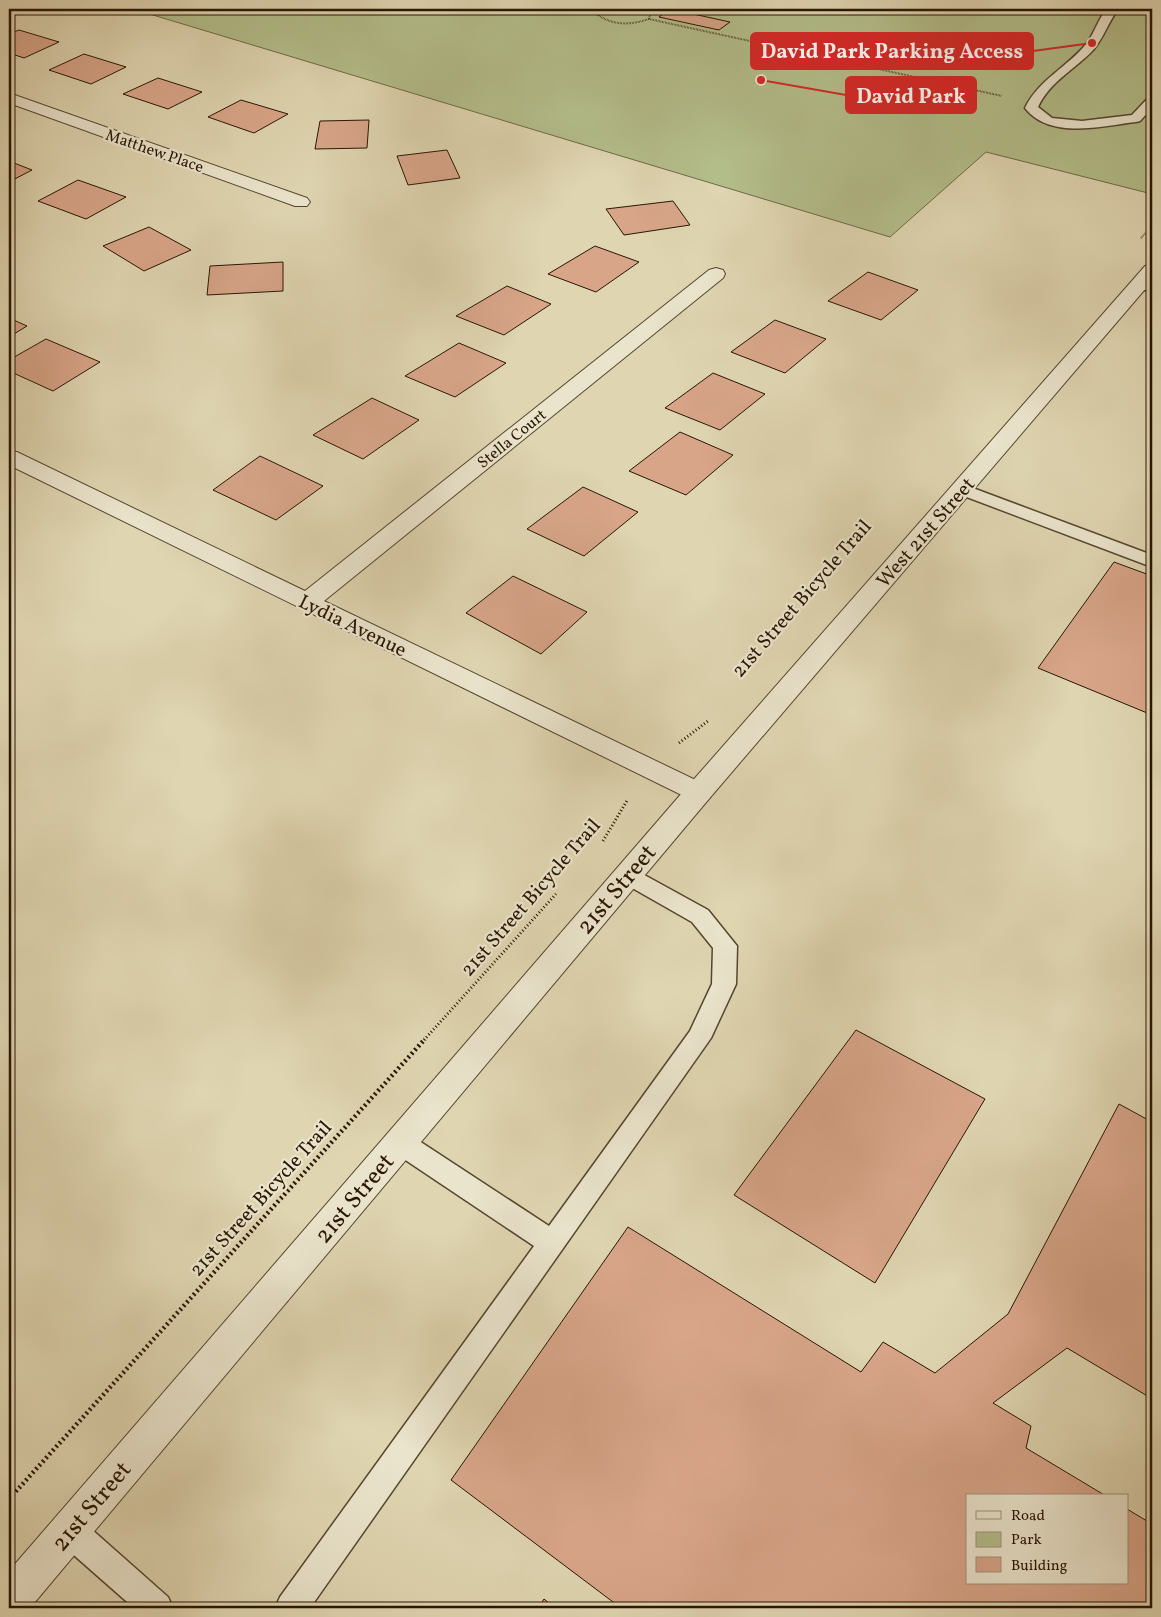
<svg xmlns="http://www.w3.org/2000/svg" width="1161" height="1617" font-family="Vollkorn,serif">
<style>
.green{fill:#b3bd8a;stroke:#6e6a46}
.building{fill:#d8a589;stroke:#291603}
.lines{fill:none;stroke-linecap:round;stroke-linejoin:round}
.service-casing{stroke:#56462e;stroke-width:3}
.minor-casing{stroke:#56462e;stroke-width:2}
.tertiary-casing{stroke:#56462e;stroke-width:2}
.path-far2{stroke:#291603;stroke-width:2;stroke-dasharray:0.5 1;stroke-linecap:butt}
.path-far1{stroke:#291603;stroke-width:3;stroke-dasharray:1 2.5;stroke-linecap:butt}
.path{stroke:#291603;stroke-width:4.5;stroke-dasharray:2 3;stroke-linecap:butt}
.service{fill:#eae4cc;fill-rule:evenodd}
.minor{fill:#eae4cc;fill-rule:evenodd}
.tertiary{fill:#eae4cc;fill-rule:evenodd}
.labels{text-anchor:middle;stroke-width:4.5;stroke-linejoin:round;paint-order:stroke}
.far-street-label{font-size:16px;fill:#291603;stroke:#eae4cc}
.street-label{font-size:20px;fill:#291603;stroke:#eae4cc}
.near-street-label{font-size:24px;fill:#291603;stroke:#eae4cc}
.leader{fill:none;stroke:#d62828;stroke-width:2}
.callout-dot{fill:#d62828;stroke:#eae4cc;stroke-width:2}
.callout{fill:#d62828;stroke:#d62828;stroke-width:2}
.callout-label{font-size:21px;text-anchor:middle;font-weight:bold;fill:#fff}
</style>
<rect width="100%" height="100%" fill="#dfd5b1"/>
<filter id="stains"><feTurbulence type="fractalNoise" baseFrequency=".004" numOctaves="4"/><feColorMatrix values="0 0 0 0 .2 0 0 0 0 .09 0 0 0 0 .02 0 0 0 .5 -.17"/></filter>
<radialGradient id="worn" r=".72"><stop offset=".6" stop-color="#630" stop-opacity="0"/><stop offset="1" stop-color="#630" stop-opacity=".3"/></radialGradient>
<path class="green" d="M133,9H1152V194L986,152L890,237Z"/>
<g class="building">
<path d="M670,9L730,22L719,30L659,17Z"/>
<path d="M19,30L59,42L24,58L9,53V34Z"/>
<path d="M84,54L126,67L91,84L49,70Z"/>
<path d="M158,78L202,92L168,109L123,94Z"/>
<path d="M241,100L288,114L254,133L208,117Z"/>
<path d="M369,120L367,148L315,149L320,121Z"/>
<path d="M447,150L460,178L408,185L397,156Z"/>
<path d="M9,161L32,170L9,182Z"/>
<path d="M78,180L126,197L86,219L38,201Z"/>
<path d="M673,201L690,225L624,235L606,209Z"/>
<path d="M149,227L191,250L144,271L103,246Z"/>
<path d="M595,246L639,262L596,292L548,274Z"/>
<path d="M283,262V291L207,295L210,266Z"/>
<path d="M868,272L918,290L881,320L828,301Z"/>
<path d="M507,286L551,304L504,335L456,316Z"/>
<path d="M9,318L27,326L9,337Z"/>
<path d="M775,320L826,339L785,373L731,352Z"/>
<path d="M46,339L100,362L53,391L9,371V360Z"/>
<path d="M459,343L506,363L455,397L405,376Z"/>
<path d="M713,373L765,394L720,430L665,408Z"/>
<path d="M372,398L419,420L363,459L313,435Z"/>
<path d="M680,432L733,455L686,495L629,471Z"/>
<path d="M260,456L323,486L276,520L213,490Z"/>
<path d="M583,487L638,512L584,556L527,529Z"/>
<path d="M1114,562L1152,576V715L1038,668Z"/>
<path d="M513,576L587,612L541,654L466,613Z"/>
<path d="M856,1030L985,1099L875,1283L734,1195Z"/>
<path d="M1119,1104L1152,1122V1389L1149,1397L1067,1348L993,1403L1031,1426L1026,1448L1106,1496H967V1583H1127V1509L1152,1524V1608H621L451,1480L628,1227L861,1372L883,1342L935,1373L1008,1314Z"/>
<path d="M544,1599L555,1608H538Z"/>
</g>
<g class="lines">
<defs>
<g id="service">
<path d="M1107,9H1118C1109,21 1104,37 1094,49C1076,69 1050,81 1038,107L1052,118L1082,121L1132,115L1148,98L1152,97V108L1140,121L1136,122C1102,126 1050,140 1025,108C1039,79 1068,67 1087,43C1095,32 1098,19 1107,9Z"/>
<path d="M1140,280L1152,283V292L1135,287L1133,284L1135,281Z"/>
<path d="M962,484L1152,555V567L956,493L953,489L956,485Z"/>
<path d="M628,866L708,910L737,946L736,984L711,1038L310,1608H275L280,1597L534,1246L392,1151L388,1143L392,1135L401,1132L410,1135L549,1226L690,1031L712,984L713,948L692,922L620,881L617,875L620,869Z"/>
<path d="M70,1516L81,1520L168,1597L173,1608H134L59,1542L55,1531L59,1520Z"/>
</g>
<g id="minor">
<path d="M9,93L307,198L310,202L307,206H295L9,103Z"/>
<path d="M716,268L723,270L725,274L723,278L324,601L708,786L712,793L708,800L698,803L9,465V451L17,452L305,591L709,270Z"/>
</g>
<path id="tertiary" d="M1152,264V281L708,800L30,1608H9V1571L688,786L1145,266Z"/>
</defs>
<use href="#service" class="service-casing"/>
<use href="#minor" class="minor-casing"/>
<use href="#tertiary" class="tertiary-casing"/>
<g class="path-far2">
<path d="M603,9L598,15C614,26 631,25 649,19L651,12L648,9"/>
<path d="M649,19L1002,96"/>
<path d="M1141,238L1152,226"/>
</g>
<g class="path-far1">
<path d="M679,743L708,721"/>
<path d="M603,841L628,799"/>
<path d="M424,1040L556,894"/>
</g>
<path class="path" d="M9,1499L425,1039"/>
<use href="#service" class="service"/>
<use href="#minor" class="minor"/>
<use href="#tertiary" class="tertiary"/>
</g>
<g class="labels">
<g class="far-street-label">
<text transform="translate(155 150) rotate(19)" y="6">Matthew Place</text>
<text transform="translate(511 438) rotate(-39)" y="6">Stella Court</text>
</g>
<g class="street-label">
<text transform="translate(925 532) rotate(-49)" y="7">West 21st Street</text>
<text transform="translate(801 598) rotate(-49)" y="7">21st Street Bicycle Trail</text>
<text transform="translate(353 625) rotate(26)" y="7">Lydia Avenue</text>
<text transform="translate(530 897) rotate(-49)" y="7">21st Street Bicycle Trail</text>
<text transform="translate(260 1198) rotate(-48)" y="7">21st Street Bicycle Trail</text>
</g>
<g class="near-street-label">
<text transform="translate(616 889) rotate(-50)" y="8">21st Street</text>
<text transform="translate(354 1198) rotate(-50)" y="8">21st Street</text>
<text transform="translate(91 1506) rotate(-50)" y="8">21st Street</text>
</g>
</g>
<path class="leader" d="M1092 43L1033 51M761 80L846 95"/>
<g class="callout-dot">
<circle cx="1092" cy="43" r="5"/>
<circle cx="761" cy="80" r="5"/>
</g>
<g class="callout">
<rect x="751" y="33" width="282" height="36" rx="5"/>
<rect x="846" y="77" width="130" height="36" rx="5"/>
</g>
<g class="callout-label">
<text x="892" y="58">David Park Parking Access</text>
<text x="911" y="103">David Park</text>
</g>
<rect width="1161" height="1617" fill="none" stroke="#dfd5b1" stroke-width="30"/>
<rect x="10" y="10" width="1141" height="1597" fill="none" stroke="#291603" stroke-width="2.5"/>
<rect x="15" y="15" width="1131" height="1587" fill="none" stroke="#291603"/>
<rect x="966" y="1494" width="162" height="90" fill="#eae4cc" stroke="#9d927c"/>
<rect x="976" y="1511" width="25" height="8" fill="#eae4cc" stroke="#9d927c"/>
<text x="1011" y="1520" font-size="15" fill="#291603">Road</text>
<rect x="976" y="1532" width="25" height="15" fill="#b3bd8a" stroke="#9d927c"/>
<text x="1011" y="1544" font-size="15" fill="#291603">Park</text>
<rect x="976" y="1557" width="25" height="15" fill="#d8a589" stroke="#9d927c"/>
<text x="1011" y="1570" font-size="15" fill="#291603">Building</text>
<rect width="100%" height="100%" filter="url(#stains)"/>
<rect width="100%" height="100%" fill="url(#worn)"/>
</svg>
